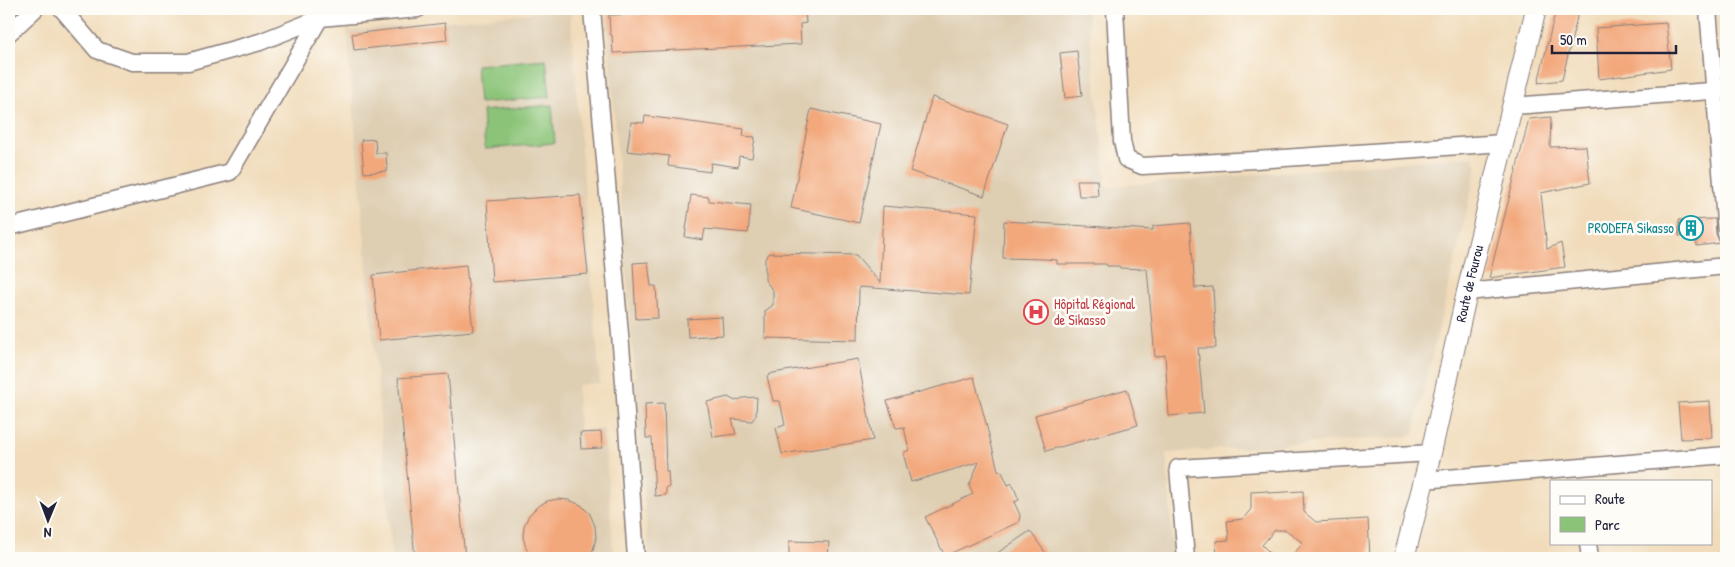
<svg xmlns="http://www.w3.org/2000/svg" width="1735" height="567" font-family="'Patrick Hand',sans-serif">
<style>
.built{fill:#deceb2}
.green{fill:#8bc478;stroke:#56735a}
.building{fill:#f3a87c}
.lines{fill:none;stroke-linecap:round;stroke-linejoin:round}
.minor-casing{stroke:#8a7e7a;stroke-width:19}
.major-casing{stroke:#8a7e7a;stroke-width:22}
.minor{stroke:#fff;stroke-width:16}
.major{stroke:#fff;stroke-width:20}
.labels{text-anchor:middle;stroke-width:5;stroke-linejoin:round;paint-order:stroke}
.culture-label{font-size:14px;fill:#0d838f;stroke:#fdfcf7;text-anchor:end}
.street-label{font-size:14px;fill:#22223b;stroke:#fdfcf7}
.health-label{font-size:14px;fill:#be3a42;stroke:#fdfcf7;text-anchor:start}
</style>
<rect width="100%" height="100%" fill="#fdfcf7"/>
<filter id="ink" filterUnits="userSpaceOnUse"><feTurbulence type="fractalNoise" baseFrequency=".02" numOctaves="2"/><feDisplacementMap in="SourceGraphic" scale="10" xChannelSelector="R" yChannelSelector="G"/><feConvolveMatrix kernelMatrix="1 2 1 2 8 2 1 2 1" color-interpolation-filters="sRGB"/></filter>
<filter id="wash" filterUnits="userSpaceOnUse"><feTurbulence type="fractalNoise" baseFrequency=".0096" numOctaves="4" result="noise"/><feDisplacementMap in="SourceGraphic" scale="20" xChannelSelector="R" yChannelSelector="G"/><feGaussianBlur stdDeviation="1.12" result="paint"/><feColorMatrix in="noise" values="0 0 0 0 0 0 0 0 0 0 0 0 0 0 0 0 0 1.4 0 .05"/><feComposite in="paint" operator="in"/></filter>
<g filter="url(#wash)">
<rect width="100%" height="100%" fill="#f1dbba"/>
<g class="built">
<path d="M570,9L600,383L577,385L579,430L604,429L614,558H392L347,31Z"/>
<path d="M606,9H1087L1107,187L1473,156L1477,167L1413,436L1166,453L1174,558H649Z"/>
</g>
<g class="green">
<path d="M546,59L550,97L479,103L476,65Z"/>
<path d="M552,105L555,143L485,149L482,111Z"/>
</g>
<g id="blocks">
<g class="building">
<path d="M647,9H662V11L699,9H805L806,23L800,24L801,44L613,53L612,35L610,34L609,15L647,14Z"/>
<path d="M1556,9H1579L1562,80L1538,83Z"/>
<path d="M445,23L447,40L354,50L352,34Z"/>
<path d="M1666,23L1671,69L1599,79L1596,28Z"/>
<path d="M1077,51L1082,96L1065,98L1060,53Z"/>
<path d="M932,97L1008,124L984,196L910,171Z"/>
<path d="M811,109L881,124L859,223L791,208Z"/>
<path d="M645,116L744,129L743,136L755,137L752,158L739,156L738,167L711,163L710,172L668,166L669,156L627,151L631,122L644,123Z"/>
<path d="M1551,117L1550,147L1586,146L1590,183L1541,193L1547,249L1561,243L1565,267L1489,278L1529,119Z"/>
<path d="M375,139L376,153H386L387,171L364,173L361,140Z"/>
<path d="M1077,180H1097L1098,196H1079Z"/>
<path d="M580,195L588,274L492,282L487,201Z"/>
<path d="M691,195L709,197V201L751,205L748,233L705,229L703,240L685,237Z"/>
<path d="M883,206L977,214L969,295L859,287L858,340L765,338V311L773,305V291L765,280V258L770,253L856,255L880,283Z"/>
<path d="M1715,219L1716,234L1720,243L1697,246L1696,236H1679V220Z"/>
<path d="M1004,221L1153,230V226L1190,223L1195,288L1213,287L1216,348H1198L1204,413L1169,416L1165,355L1155,357L1147,269L1120,268L1119,266H1107L1106,264H1057V260L1044,259L1003,258Z"/>
<path d="M648,262L651,286H656L658,318L636,319L633,263Z"/>
<path d="M466,265L473,331L379,340L373,275Z"/>
<path d="M722,317L723,335L688,337L687,319Z"/>
<path d="M858,359L873,440L782,454L776,428L785,425L780,401H773L767,376L773,373Z"/>
<path d="M448,374L465,558H415L398,378Z"/>
<path d="M974,377L998,470L1002,472L1008,485L1012,483L1019,500L1014,502L1020,515L1019,522L945,556L925,517L973,494L969,486L979,462L911,482L903,453L909,450L904,427L896,428L887,401Z"/>
<path d="M1127,389L1138,425L1046,451L1035,415Z"/>
<path d="M728,397L735,401L743,398L757,397L756,415L752,421L732,419L736,434L713,437L707,402Z"/>
<path d="M1710,401L1712,438L1681,439L1678,403Z"/>
<path d="M664,403L666,471H668L669,487H666V495L655,496L652,438H646L645,404Z"/>
<path d="M601,432L602,448L581,449L580,433Z"/>
<path d="M1268,491V493L1303,491L1304,512L1316,522L1368,519L1370,558H1290L1303,543L1286,530H1275L1262,545L1275,558H1217L1216,541L1229,540L1227,521L1243,519L1251,509V492Z"/>
<path d="M558,499L569,500L581,505L590,514L595,526L596,538L593,550L587,558H532L526,548L523,537L524,526L529,515L537,507L547,501Z"/>
<path d="M1030,531L1049,558H990Z"/>
<path d="M789,541L829,542L828,558H789Z"/>
</g>
</g>
</g>
<g filter="url(#ink)">
<use href="#blocks" fill-opacity="0" stroke="#8a7e7a" stroke-width="1"/>
<g class="lines">
<defs>
<g id="minor">
<path d="M62,9L97,50L132,62H188L260,42L320,18L418,9"/>
<path d="M592,9L623,369L636,558"/>
<path d="M1115,9L1122,141L1126,159L1142,166L1255,160L1503,143"/>
<path d="M1708,9L1726,233"/>
<path d="M9,33L35,9"/>
<path d="M1513,106L1724,90"/>
<path d="M9,227L230,172L320,18"/>
<path d="M1467,292L1726,266"/>
<path d="M1423,480L1726,455"/>
<path d="M1588,543L1590,558"/>
<path d="M1186,558L1178,468L1431,453"/>
</g>
<g id="major">
<path id="s1" d="M1404,558L1431,453L1467,292L1536,9"/>
</g>
</defs>
<use href="#minor" class="minor-casing"/>
<use href="#major" class="major-casing"/>
<use href="#minor" class="minor"/>
<use href="#major" class="major"/>
</g>
</g>
<defs>
<symbol id="building-ring" viewBox="-11 -11 22 22"><circle r="9.5" fill="#fdfcf7" stroke="#0f9aa8" stroke-width="1.5"/><path d="M-4-6H4V6H1V3H-1V6H-4ZM-2.5-4.3h1.7v1.8h-1.7ZM.8-4.3h1.7v1.8H.8ZM-2.5-1h1.7V.8h-1.7ZM.8-1h1.7V.8H.8Z" fill="#0f9aa8"/></symbol>
<symbol id="hospital-ring" viewBox="-11 -11 22 22"><circle r="9.5" fill="#fdfcf7" stroke="#e0444e" stroke-width="1.5"/><path d="M-5-5h3v3.5h4V-5h3V5h-3V1.5h-4V5h-3Z" fill="#e0444e"/></symbol>
</defs>
<g fill-rule="evenodd">
<use href="#building-ring" x="1677" y="214" width="28" height="28"/>
<use href="#hospital-ring" x="1022" y="298" width="28" height="28"/>
</g>
<g class="labels">
<g class="culture-label">
<text x="1674" y="233">PRODEFA Sikasso</text>
</g>
<g class="street-label">
<text dy="5" stroke="none"><textPath href="#s1" startOffset="282">Route de Fourou</textPath></text>
</g>
<g class="health-label">
<text x="1054" y="309">Hôpital Régional<tspan x="1054" dy="16">de Sikasso</tspan></text>
</g>
</g>
<rect width="1735" height="567" fill="none" stroke="#fdfcf7" stroke-width="30"/>
<rect x="1550" y="480" width="162" height="65" fill="#fdfcf7" stroke="#a5a5ac"/>
<rect x="1560" y="496" width="25" height="8" fill="#ffffff" stroke="#a5a5ac"/>
<text x="1595" y="504" font-size="15" fill="#22223b">Route</text>
<rect x="1560" y="517" width="25" height="15" fill="#8bc478" stroke="#a5a5ac"/>
<text x="1595" y="530" font-size="15" fill="#22223b">Parc</text>
<g transform="translate(48 520) rotate(181)" stroke="#fdfcf7" stroke-width="4" paint-order="stroke">
<path d="M0-4L9 19L0 12L-9 19Z" fill="#22223b"/>
<text y="-8" font-size="14" font-weight="bold" text-anchor="middle" fill="#22223b">N</text>
</g>
<path d="M1552 45v8h124v-8" fill="none" stroke="#22223b" stroke-width="2.5"/>
<text x="1560" y="45" font-size="15" fill="#22223b" stroke="#fdfcf7" stroke-width="4" paint-order="stroke">50 m</text>
</svg>
